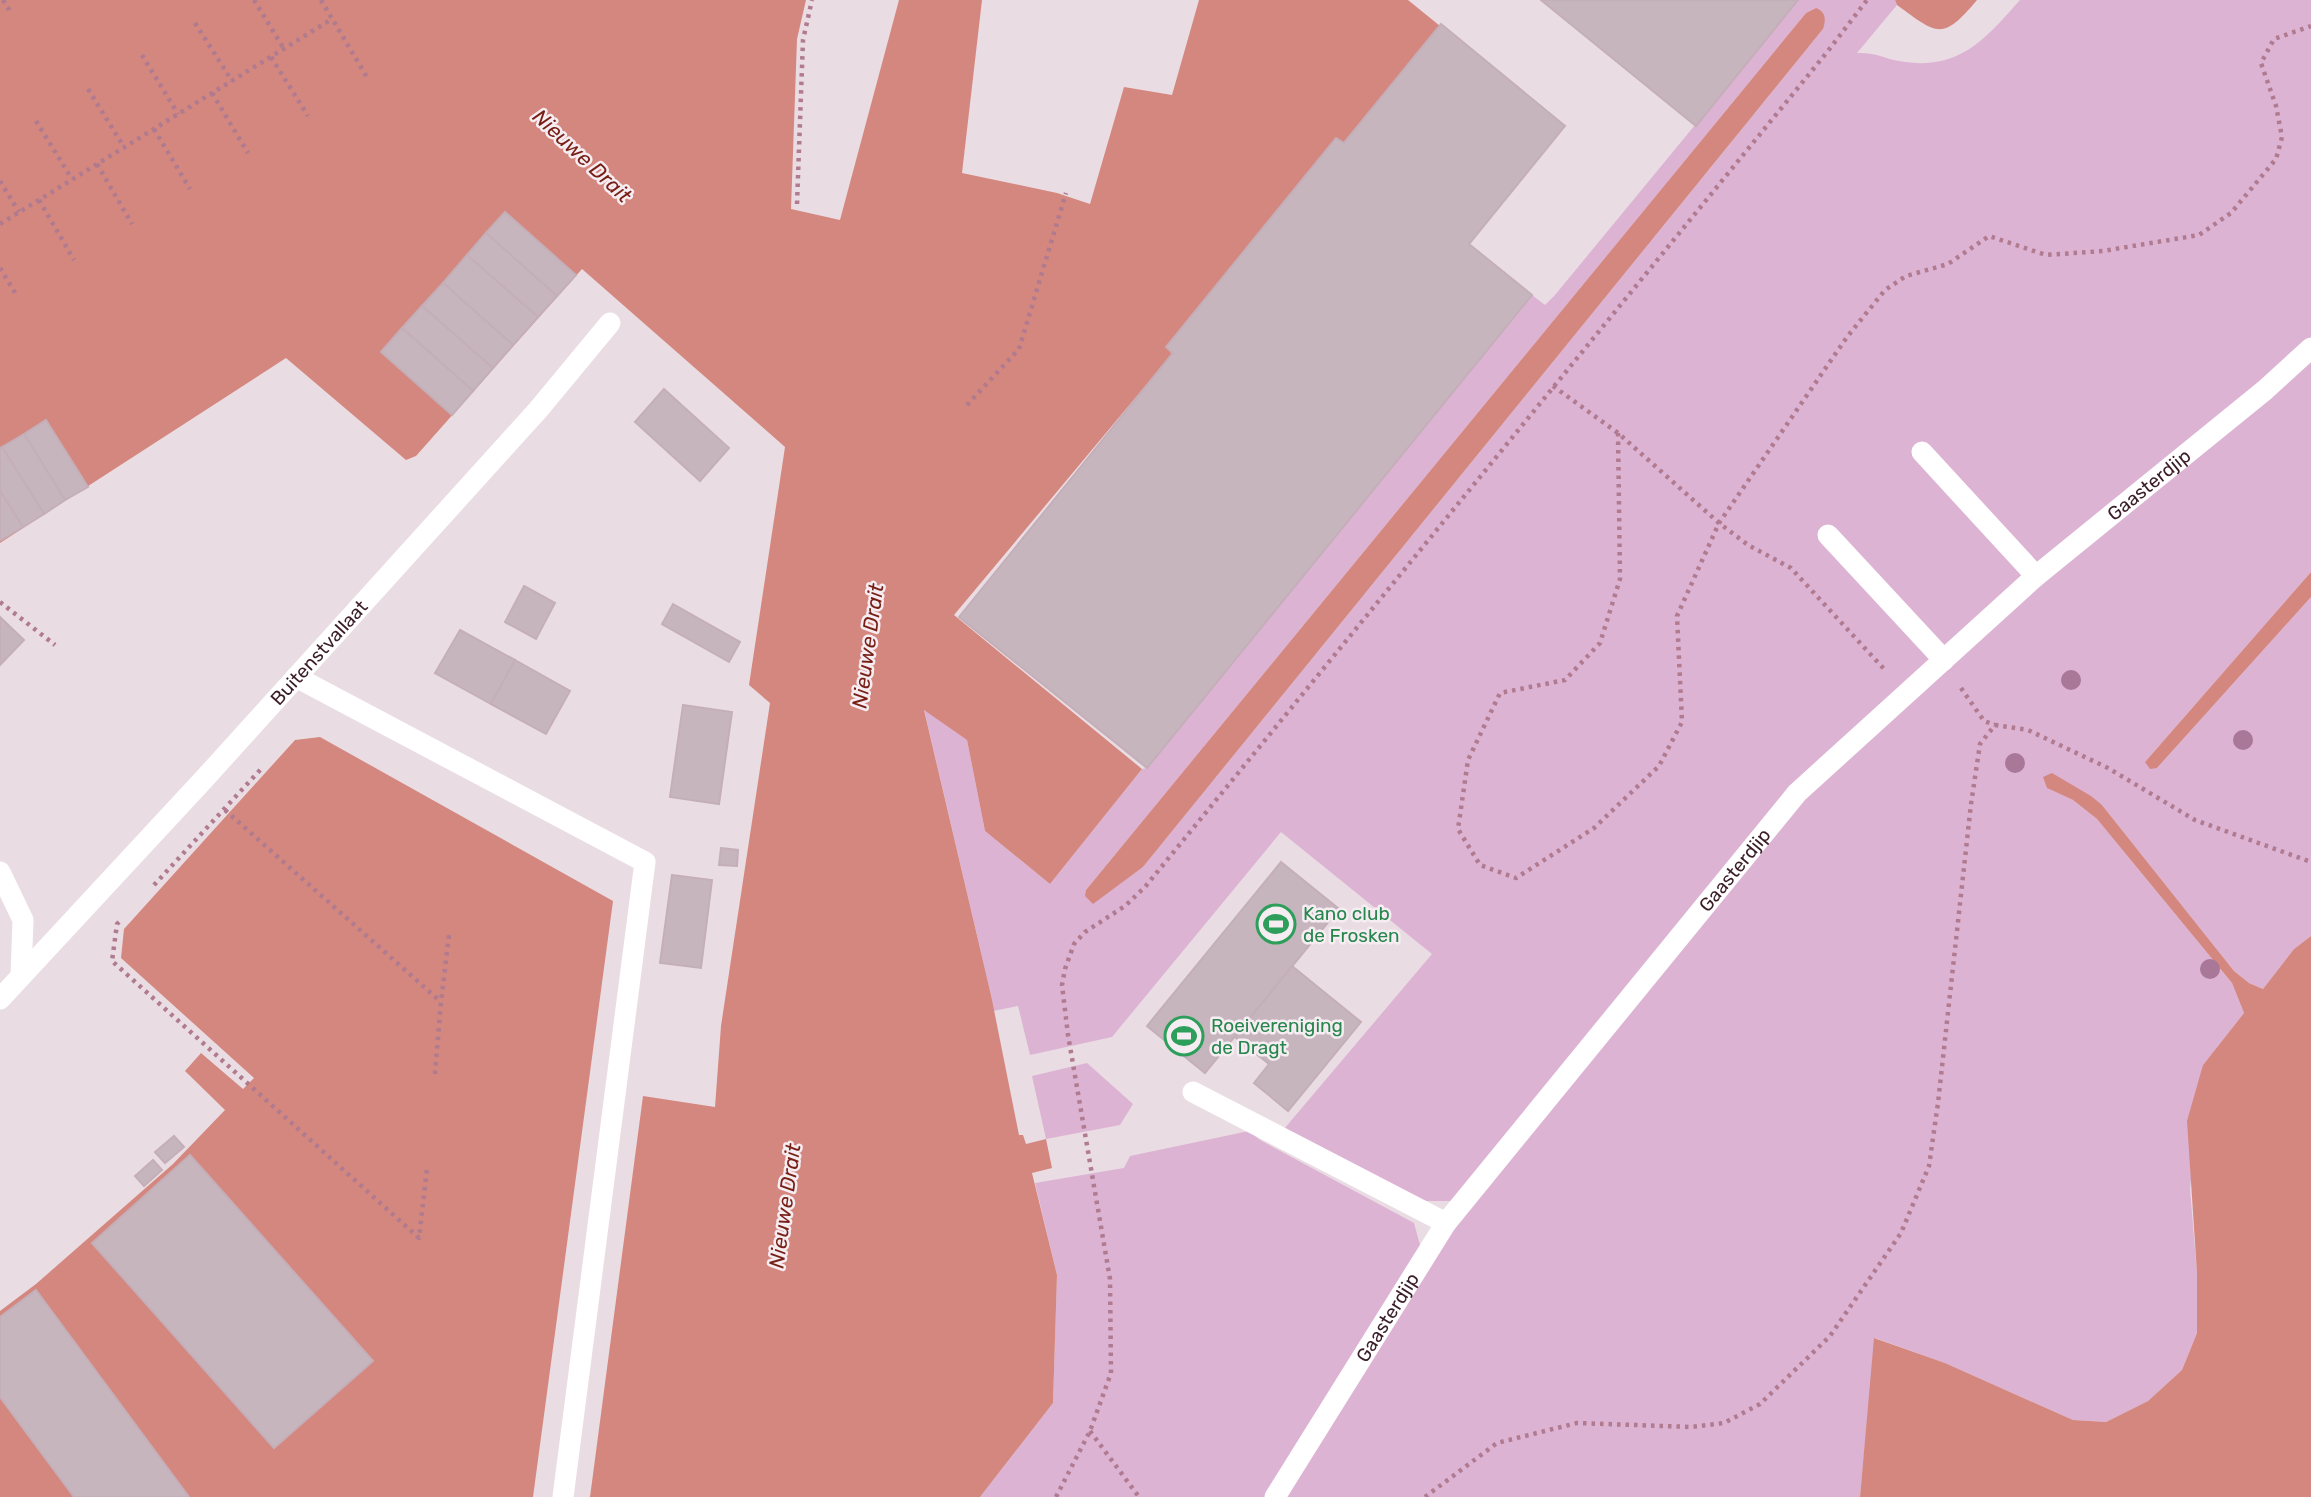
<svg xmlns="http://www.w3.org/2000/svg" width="2311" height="1497" font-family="Rubik,sans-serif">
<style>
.green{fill:#ddb3d4;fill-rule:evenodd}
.water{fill:#d4877f}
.building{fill:#c7b5be;stroke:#c4afb9;stroke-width:2}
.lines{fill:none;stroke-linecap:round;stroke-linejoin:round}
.path{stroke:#b07a8f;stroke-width:4.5;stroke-dasharray:3.5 5;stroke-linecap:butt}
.minor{stroke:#fff;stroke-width:21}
.tree{fill:#a97798}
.labels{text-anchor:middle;stroke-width:5;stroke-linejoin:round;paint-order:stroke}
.street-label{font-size:19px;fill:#3a1d27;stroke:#f6edf2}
.leisure-label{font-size:19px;fill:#27864d;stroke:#f6edf2;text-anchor:start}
.water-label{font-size:21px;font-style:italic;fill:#781f15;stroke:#f6edf2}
</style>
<rect width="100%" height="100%" fill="#eadce3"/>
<g class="green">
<path d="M1798,0H1895L1897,5L1857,53C1875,52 1883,58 1899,61C1959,72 1985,39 2020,0H2311V572L2145,762L2157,768L2311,597V936L2294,949L2263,989L2249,983L2234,971L2102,805L2047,788L2073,800L2097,819L2232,983L2244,1013L2203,1065L2190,1189L2197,1273V1333L2182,1370L2148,1401L2106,1422L2073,1420L1945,1363L1875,1338L1860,1497H980L1053,1403L1057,1275L1035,1183L1124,1168L1130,1156L1249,1131L1260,1140L1414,1223L1420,1245L1454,1201H1418L1284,1129L1432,954L1281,832L1112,1037L1030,1055L1018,1006L993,1011L991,995L924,709L967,740L985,831L1050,884L1142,769L1147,768L1532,295L1545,305L1555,295ZM1816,8L1823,29L1143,867L1093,903L1086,890L1806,13Z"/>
<path d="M1087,1063L1133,1104L1120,1125L1046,1139L1032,1076Z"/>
</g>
<g class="water">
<path d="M0,0H806L797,39L791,209L840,220L899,0H982L962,173L1057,193L1090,204L1124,87L1172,95L1199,0H1408L1440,26L1344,143L1336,138L1166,347L1172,354L954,615L1142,769L1050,884L985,831L967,740L924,710L991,995L1019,1135H1023L1026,1144L1046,1139L1052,1168L1032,1173L1057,1275L1053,1403L980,1497H590L643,1096L715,1107L721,1026L770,703L749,685L785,447L582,269L416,456L406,460L286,358L0,543Z"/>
<path d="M1895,0H1977C1942,42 1937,34 1897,5Z"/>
<path d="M1816,8C1826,12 1826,20 1823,29L1143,867L1093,904L1085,896L1086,890L1806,13Z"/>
<path d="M2311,572V597L2157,768L2150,769L2145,762Z"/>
<path d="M320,737L613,901L533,1497H0V1311L36,1284L173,1164L225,1110L185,1071L201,1053L243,1089L254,1078L121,958L124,929L295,740Z"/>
<path d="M2052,773L2091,796L2102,805L2234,971L2249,983L2263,989L2294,949L2311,936V1497H1860L1874,1338L1945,1363L2073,1420L2106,1422L2148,1401L2182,1370L2197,1333V1273L2187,1121L2203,1065L2244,1013L2232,983L2097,819L2073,800L2047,788L2043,777Z"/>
</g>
<g class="building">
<path d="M1541,0H1798L1696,126Z"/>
<path d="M1441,24L1565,126L1469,244L1532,295L1147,768L959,617L1173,353L1166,347L1336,138L1344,143Z"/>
<path d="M505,212L576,275L557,296L486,233Z"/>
<path d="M486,233L557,296L538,317L467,255Z"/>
<path d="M467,255L538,317L513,345L443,283Z"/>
<path d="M443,283L513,345L493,368L422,306Z"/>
<path d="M422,306L493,368L473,391L402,328Z"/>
<path d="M402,328L473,391L452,415L381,352Z"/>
<path d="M664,389L729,448L700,481L635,422Z"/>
<path d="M46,420L88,487L65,500L24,434Z"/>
<path d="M24,434L65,500L44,514L2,447Z"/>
<path d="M2,447L44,514L23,527L0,491V448Z"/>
<path d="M0,491L23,527L1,540L0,538Z"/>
<path d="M524,586L555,603L536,639L505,622Z"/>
<path d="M673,604L740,642L729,662L662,624Z"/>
<path d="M0,617L24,640L0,665Z"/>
<path d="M460,630L515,660L491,704L435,673Z"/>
<path d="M515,660L570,691L546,734L491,704Z"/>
<path d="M683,705L732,712L719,804L670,797Z"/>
<path d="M721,848L738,850L737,866L719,865Z"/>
<path d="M1281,862L1339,909L1205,1073L1147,1026Z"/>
<path d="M672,875L712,880L701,968L660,963Z"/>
<path d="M1292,966L1361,1022L1288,1111L1254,1083L1269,1064L1235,1037Z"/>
<path d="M174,1136L184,1147L165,1163L155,1152Z"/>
<path d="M190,1155L373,1361L274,1448L92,1243Z"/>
<path d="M153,1160L162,1170L144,1186L135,1176Z"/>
<path d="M36,1290L189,1497H74L0,1397V1317Z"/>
</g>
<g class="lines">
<g class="path">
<path d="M3,0L10,11"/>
<path d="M254,0L284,49"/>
<path d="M321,0L368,79"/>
<path d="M195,23L232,81"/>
<path d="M142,55L178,114"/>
<path d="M271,57L308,116"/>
<path d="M88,89L124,147"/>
<path d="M212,93L248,153"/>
<path d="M36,121L72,179"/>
<path d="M154,129L190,189"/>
<path d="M97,164L132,224"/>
<path d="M0,181L19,212"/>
<path d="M39,200L74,260"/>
<path d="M797,204L803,40L812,0"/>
<path d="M0,224L332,19"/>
<path d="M0,268L17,296"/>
<path d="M1553,386L1618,433L1719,523L1748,545L1791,568L1885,670"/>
<path d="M967,405L1019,349L1066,193"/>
<path d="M1618,433L1620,579L1600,643L1565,680L1500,693L1468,760L1458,829L1480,865L1516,878L1594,828L1659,766L1682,722L1677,616L1719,523L1847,337L1885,290L1906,276L1948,264L1989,236L2046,255L2103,251L2199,235L2231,213L2276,159L2282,137L2276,106L2261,63L2274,39L2311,26"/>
<path d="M0,602L55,645"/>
<path d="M1961,688L1984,721L1995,725"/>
<path d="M225,810L441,1002"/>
<path d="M154,885L262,768"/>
<path d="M119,922L117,924L112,961L419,1238L427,1169"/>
<path d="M435,1074L441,1002L449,935"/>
<path d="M1090,1431L1139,1497"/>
<path d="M1056,1497L1090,1431L1111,1373L1110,1279L1068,1035L1062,985L1065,969L1074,944L1085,932L1125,906L1145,887L1828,51L1867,0"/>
<path d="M1425,1497L1497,1443L1577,1423L1691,1427L1724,1423L1760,1404L1830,1336L1901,1233L1929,1166L1938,1103L1971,804L1980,744L1995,725L2028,730L2108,768L2195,820L2311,862"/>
</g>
<g class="minor">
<path d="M1922,452L2036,576"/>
<path d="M1828,535L1944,660"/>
<path d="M296,677L645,862L563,1497"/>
<path d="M0,872L23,920L21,976"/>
<path id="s1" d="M0,999L205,778L538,410L610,323"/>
<path d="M1193,1092L1446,1223"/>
<path id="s2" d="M1275,1497L1446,1223L1797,793L2036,576L2265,390L2311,348"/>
</g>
</g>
<g class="tree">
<circle cx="2071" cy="680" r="10"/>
<circle cx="2243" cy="740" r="10"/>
<circle cx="2015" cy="763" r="10"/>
<circle cx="2210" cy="969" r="10"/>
</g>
<defs>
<symbol id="stadium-ring" viewBox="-11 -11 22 22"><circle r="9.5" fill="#f6edf2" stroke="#2e9e5b" stroke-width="1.5"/><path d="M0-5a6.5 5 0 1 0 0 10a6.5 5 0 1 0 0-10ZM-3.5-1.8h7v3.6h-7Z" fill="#2e9e5b"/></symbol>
</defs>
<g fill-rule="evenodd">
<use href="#stadium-ring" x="1254" y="902" width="44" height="44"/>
<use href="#stadium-ring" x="1162" y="1014" width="44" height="44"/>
</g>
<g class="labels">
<g class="street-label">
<text dy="7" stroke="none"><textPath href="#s2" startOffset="1346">Gaasterdjip</textPath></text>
<text dy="7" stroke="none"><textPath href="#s1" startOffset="471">Buitenstvallaat</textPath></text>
<text dy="7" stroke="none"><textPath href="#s2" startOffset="779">Gaasterdjip</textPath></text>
<text dy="7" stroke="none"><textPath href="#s2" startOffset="212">Gaasterdjip</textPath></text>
</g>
<g class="leisure-label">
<text x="1303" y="920">Kano club<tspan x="1303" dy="22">de Frosken</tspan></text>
<text x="1211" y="1032">Roeivereniging<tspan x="1211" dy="22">de Dragt</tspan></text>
</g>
<g class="water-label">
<text transform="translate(582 156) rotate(43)" y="7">Nieuwe Drait</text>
<text transform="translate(868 646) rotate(-82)" y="7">Nieuwe Drait</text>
<text transform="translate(785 1206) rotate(-82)" y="7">Nieuwe Drait</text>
</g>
</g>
</svg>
